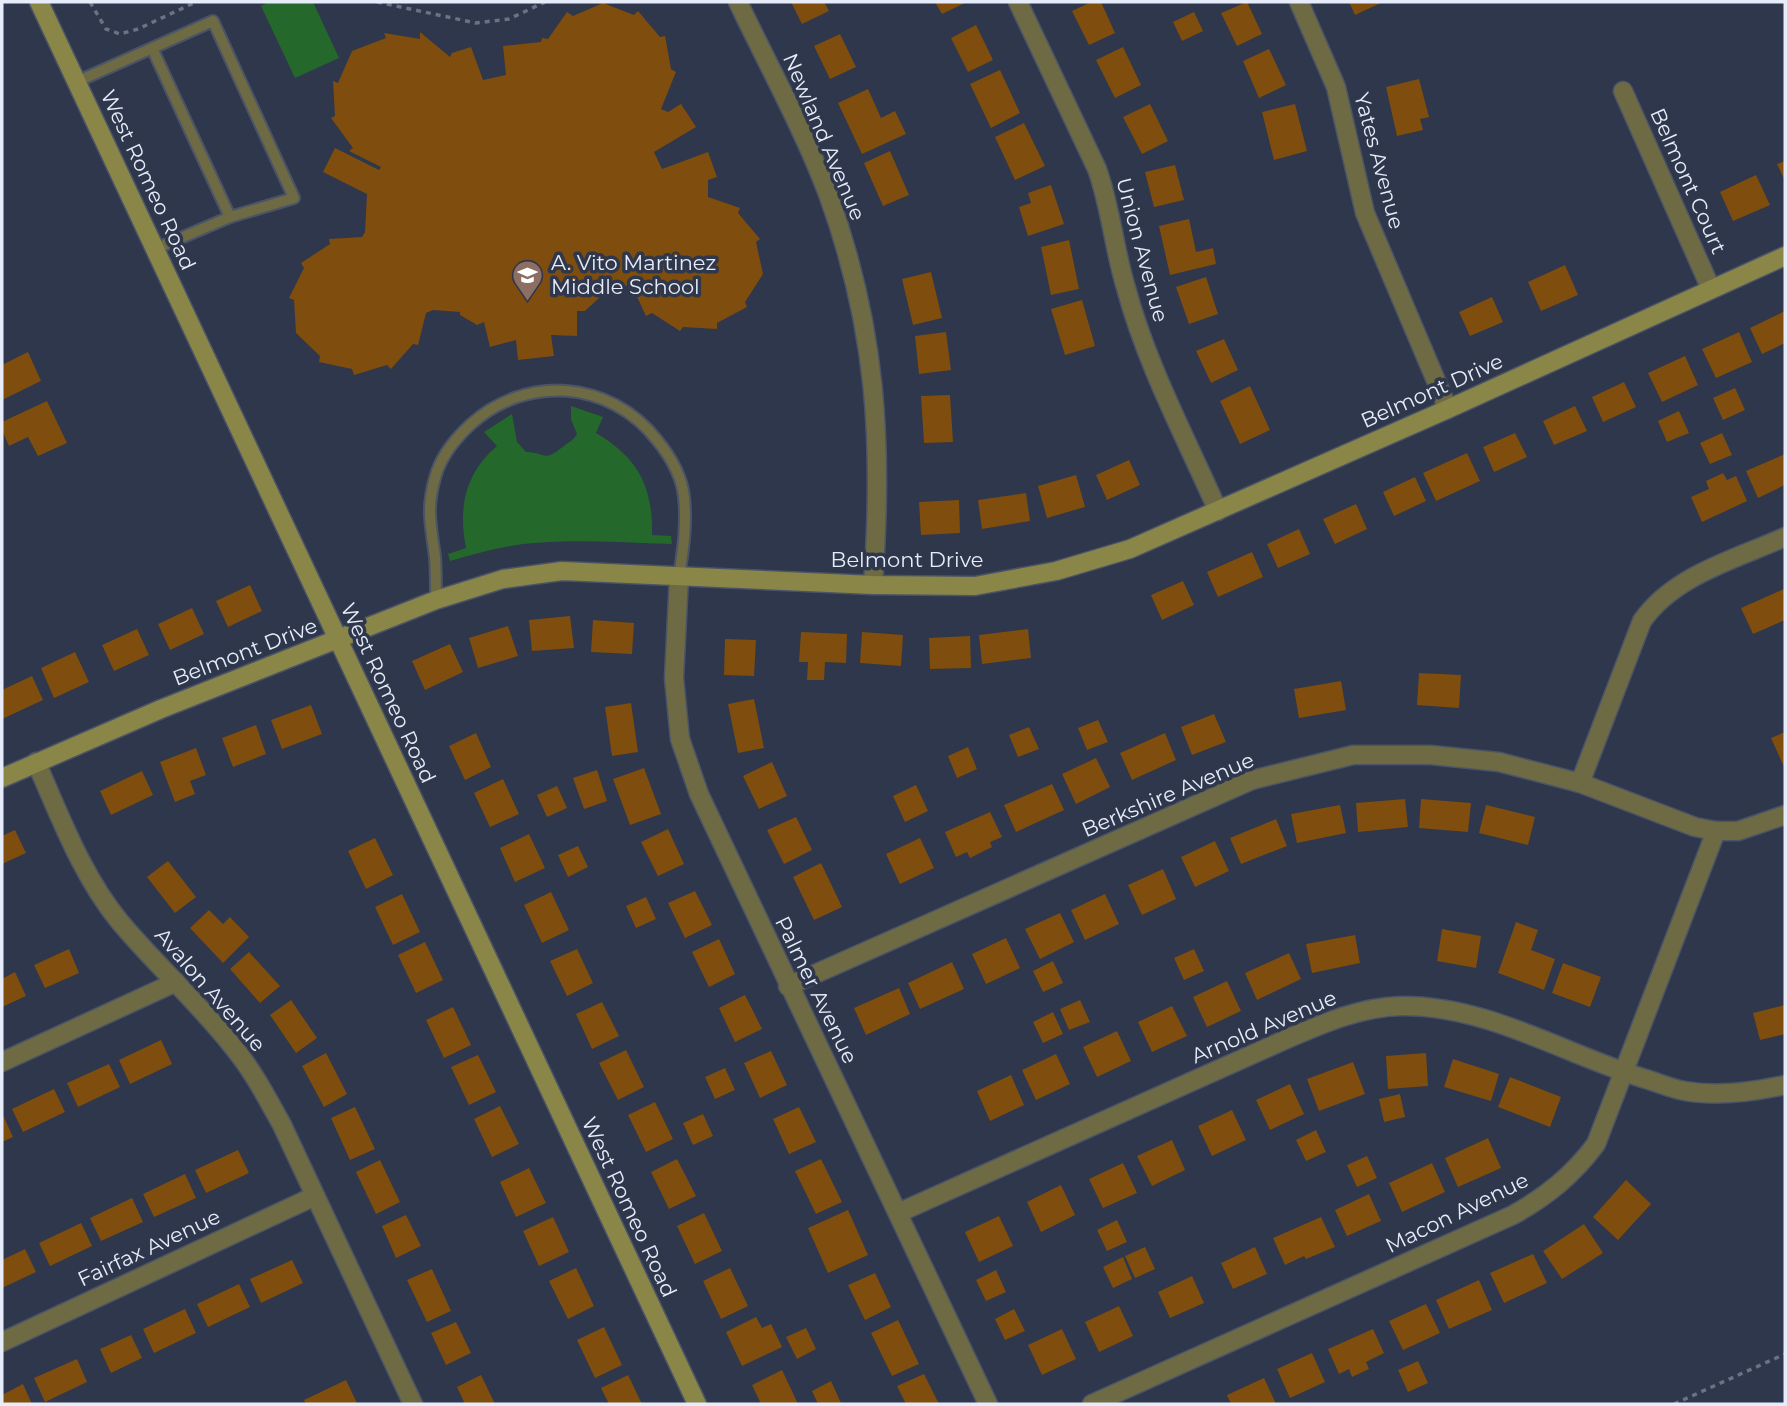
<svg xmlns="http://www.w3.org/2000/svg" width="1787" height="1406" font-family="Montserrat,sans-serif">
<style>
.green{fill:#25682c}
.building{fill:#7f4d0d}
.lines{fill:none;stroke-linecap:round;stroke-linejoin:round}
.lane-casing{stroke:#4b5467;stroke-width:14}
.street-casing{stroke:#4b5467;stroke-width:21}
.secondary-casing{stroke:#4b5467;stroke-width:21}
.path{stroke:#6a7284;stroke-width:3.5;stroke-dasharray:5 5;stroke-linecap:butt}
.lane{stroke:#6d6a44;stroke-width:10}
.street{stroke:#6d6a44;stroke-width:18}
.secondary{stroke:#8a8648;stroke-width:18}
.labels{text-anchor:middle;stroke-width:7;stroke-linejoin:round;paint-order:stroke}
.street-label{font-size:21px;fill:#e6ecf9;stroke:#2e374b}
.poi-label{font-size:21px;fill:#e6ecf9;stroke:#2e374b;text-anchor:start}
</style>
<rect width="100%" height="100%" fill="#2e374b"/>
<g class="green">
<path d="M269,2H313L339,58L295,78L261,6Z"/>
<path d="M571,406L603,417L596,433C638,458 653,486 652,535L671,536L672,544C626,543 580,539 535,543C506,545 478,553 450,561L448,554L466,548C458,508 465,473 497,446L484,432L512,414L517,442L526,452C549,453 542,463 564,446C569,442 573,441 577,434L571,419Z"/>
</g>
<g class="building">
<path d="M791,2H824L829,11L802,24Z"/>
<path d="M935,2H967L942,14Z"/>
<path d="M1091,2H1101L1115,33L1089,45L1072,11Z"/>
<path d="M1247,2L1262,34L1237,46L1221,13Z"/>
<path d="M1349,2H1383L1355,15Z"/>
<path d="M603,3L634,15L638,11L660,37L665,36L671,69L676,72L661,109L668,112L681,104L696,127L654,152L662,169L708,152L717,177L708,180V197L740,208L738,213L760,239L756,242L763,274L745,302L747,307L717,323V329L683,327L680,331L652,313L646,316L631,284L598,295L599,298L585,311H577V336L551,335L554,356L518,360L516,340L490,347L484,322L477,325L460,315V312L433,310L426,313L418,345L413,344L391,369L387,365L354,375L352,369L319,362L320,356L296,333L294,300L289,298L304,268L301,263L330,244L329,239L362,237L365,232L367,194L323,172L335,148L379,170L381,167L349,151L353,148L331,118L335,116L333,81L338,83L352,51L386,38L384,33L420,39V32L450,57L452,53L471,47L483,80L506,75L503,46L541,42L542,38L548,39L567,12L573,16Z"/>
<path d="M1194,12L1203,31L1182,41L1173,22Z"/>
<path d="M976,25L993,60L968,72L951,38Z"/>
<path d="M840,34L856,67L830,79L814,46Z"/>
<path d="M1123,47L1141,85L1115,98L1096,60Z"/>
<path d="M1269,49L1286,85L1259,98L1243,61Z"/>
<path d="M1000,70L1020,113L991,128L970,84Z"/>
<path d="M1419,79L1429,117L1420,119L1423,130L1397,136L1386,87Z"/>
<path d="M868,89L881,118L895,111L906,134L862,154L838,103Z"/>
<path d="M1150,104L1168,141L1142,154L1123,117Z"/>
<path d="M1295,104L1307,151L1274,160L1262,112Z"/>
<path d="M1024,123L1045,166L1015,180L995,137Z"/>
<path d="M890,151L909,195L883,206L864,163Z"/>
<path d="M1785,161V181L1777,164Z"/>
<path d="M1175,165L1184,200L1154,207L1145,172Z"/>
<path d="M1756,175L1770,205L1733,221L1720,192Z"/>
<path d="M1051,185L1064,224L1028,236L1019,207L1031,203L1028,193Z"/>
<path d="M1189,219L1196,252L1213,248L1216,264L1170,275L1159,226Z"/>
<path d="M1069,240L1079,289L1051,295L1041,247Z"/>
<path d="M1565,265L1578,295L1541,311L1528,282Z"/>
<path d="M931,272L942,318L913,325L902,279Z"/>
<path d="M1206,277L1218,314L1189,324L1176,287Z"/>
<path d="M1492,297L1503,322L1470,336L1459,312Z"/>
<path d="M1082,300L1095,346L1065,355L1051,309Z"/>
<path d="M1785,311V343L1762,354L1750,328Z"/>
<path d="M946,332L951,370L919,374L915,336Z"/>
<path d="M1739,332L1752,362L1716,378L1702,349Z"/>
<path d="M1224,339L1238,370L1211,383L1196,351Z"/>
<path d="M28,352L41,381L2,400V365Z"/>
<path d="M1685,356L1698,385L1662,402L1648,373Z"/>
<path d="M1624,382L1636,407L1603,422L1592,397Z"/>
<path d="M1250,386L1270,430L1240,444L1220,401Z"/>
<path d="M1735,388L1745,410L1723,420L1713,398Z"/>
<path d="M950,395L953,442L924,443L921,396Z"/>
<path d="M47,401L67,443L38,456L28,437L9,446L2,430V422Z"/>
<path d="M1575,406L1587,431L1554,445L1543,421Z"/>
<path d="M1679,411L1689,433L1667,442L1658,421Z"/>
<path d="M1515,433L1527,457L1494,472L1483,447Z"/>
<path d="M1722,433L1732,455L1710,464L1700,443Z"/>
<path d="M1467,453L1480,481L1436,501L1423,473Z"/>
<path d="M1785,454V485L1758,498L1746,471Z"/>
<path d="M1129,460L1140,485L1107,500L1096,475Z"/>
<path d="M1723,473L1727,480L1736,476L1747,501L1702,522L1691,497L1709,489L1706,481Z"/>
<path d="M1076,475L1085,507L1047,518L1038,486Z"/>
<path d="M1415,477L1426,501L1394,516L1383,492Z"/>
<path d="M1026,493L1030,521L982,529L978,500Z"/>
<path d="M959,500L960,533L921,535L919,502Z"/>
<path d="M1356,504L1367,529L1335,544L1323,519Z"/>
<path d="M1299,529L1310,554L1278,568L1267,544Z"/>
<path d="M1252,552L1263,577L1218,597L1207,572Z"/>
<path d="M1183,581L1194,605L1162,620L1151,595Z"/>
<path d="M250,585L262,611L228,627L216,601Z"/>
<path d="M1784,589L1785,620L1753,634L1741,608Z"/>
<path d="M192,608L204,634L170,650L158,624Z"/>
<path d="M570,616L574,648L532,651L529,620Z"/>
<path d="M593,620L634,623L632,654L591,652Z"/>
<path d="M508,626L518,656L478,668L469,638Z"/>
<path d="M137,629L149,655L114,671L102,645Z"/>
<path d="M1028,629L1031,658L982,664L979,635Z"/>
<path d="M801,632L847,634L846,663L825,662L824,680H807L808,662H799Z"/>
<path d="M862,632L903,635L901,666L860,663Z"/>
<path d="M970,636L971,668L930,669L929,638Z"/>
<path d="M725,639L756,640L754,676L724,675Z"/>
<path d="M450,644L463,672L425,690L412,661Z"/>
<path d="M75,652L89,682L54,698L41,668Z"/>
<path d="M1419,673L1461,675L1459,708L1417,705Z"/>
<path d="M32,676L43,700L2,719V690Z"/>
<path d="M1341,681L1346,710L1299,718L1294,689Z"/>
<path d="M754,699L764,748L738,753L728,704Z"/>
<path d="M631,703L638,752L612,756L605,707Z"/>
<path d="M311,705L322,734L282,749L271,720Z"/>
<path d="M1214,714L1226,742L1192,755L1181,727Z"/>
<path d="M1098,720L1108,742L1087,750L1078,728Z"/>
<path d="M256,725L266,754L233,767L222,738Z"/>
<path d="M1029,727L1039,749L1018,757L1009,735Z"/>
<path d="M1785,732V769L1771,738Z"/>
<path d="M476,733L491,767L465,780L449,746Z"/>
<path d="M1165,733L1176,760L1132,780L1120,753Z"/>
<path d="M968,747L977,769L957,778L948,756Z"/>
<path d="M196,748L206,775L190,781L195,794L175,802L160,762Z"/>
<path d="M1096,758L1110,787L1076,804L1062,774Z"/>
<path d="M772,762L787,796L759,809L743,776Z"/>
<path d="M644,768L661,814L630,825L613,779Z"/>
<path d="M597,770L607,801L584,809L573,778Z"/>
<path d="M142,771L153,795L111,815L100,791Z"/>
<path d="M503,779L519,814L490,827L474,793Z"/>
<path d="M1052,784L1064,810L1016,832L1004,805Z"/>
<path d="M916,785L928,811L905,822L893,796Z"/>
<path d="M557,786L567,808L547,817L537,795Z"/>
<path d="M1405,799L1408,827L1358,832L1356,803Z"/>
<path d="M1421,799L1471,803L1468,832L1419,828Z"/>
<path d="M1340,805L1346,833L1297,843L1291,814Z"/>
<path d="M1486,805L1535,817L1528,845L1479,833Z"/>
<path d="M990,812L1002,837L990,842L992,847L970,858L967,852L956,857L945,832Z"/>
<path d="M796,817L812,850L784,864L767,830Z"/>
<path d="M1276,819L1287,846L1241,864L1230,838Z"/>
<path d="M668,829L684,864L658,876L641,842Z"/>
<path d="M15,830L26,853L2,864V836Z"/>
<path d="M529,834L545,868L515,882L500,848Z"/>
<path d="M375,838L393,875L366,889L348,851Z"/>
<path d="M920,838L934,868L900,884L886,854Z"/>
<path d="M1215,841L1229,871L1195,887L1181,857Z"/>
<path d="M578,846L588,867L568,877L558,855Z"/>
<path d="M168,861L196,897L175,913L147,877Z"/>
<path d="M821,863L842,907L814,920L793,877Z"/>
<path d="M1163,869L1176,899L1142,915L1128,885Z"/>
<path d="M695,891L712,925L685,938L668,903Z"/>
<path d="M551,892L569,930L542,943L524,905Z"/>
<path d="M402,894L420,932L393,945L375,907Z"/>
<path d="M1105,894L1119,924L1085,940L1071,910Z"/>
<path d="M646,897L656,919L636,928L626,906Z"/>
<path d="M209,910L223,924L230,917L249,937L223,963L190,928Z"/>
<path d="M1060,913L1074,942L1040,959L1025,929Z"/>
<path d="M1516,922L1538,930L1531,950L1555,959L1544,990L1498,973Z"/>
<path d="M1442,929L1481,936L1476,968L1437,961Z"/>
<path d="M1355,935L1360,963L1312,973L1306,944Z"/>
<path d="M1006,938L1020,968L986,984L972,954Z"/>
<path d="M719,939L735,974L709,987L692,952Z"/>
<path d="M425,942L443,980L416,993L398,955Z"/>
<path d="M69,949L79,973L45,988L34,965Z"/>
<path d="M577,949L593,983L567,996L550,961Z"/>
<path d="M1194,949L1204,971L1184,980L1174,958Z"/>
<path d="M249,952L280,986L260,1003L230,969Z"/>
<path d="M1289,953L1301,979L1257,1000L1245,973Z"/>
<path d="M1053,961L1063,983L1043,992L1033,971Z"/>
<path d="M952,962L964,989L920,1009L908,983Z"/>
<path d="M1563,963L1601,977L1590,1007L1552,993Z"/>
<path d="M15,972L26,996L2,1007V979Z"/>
<path d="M1227,981L1241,1011L1207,1027L1193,997Z"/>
<path d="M899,988L910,1014L866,1035L854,1008Z"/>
<path d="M745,995L762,1029L735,1042L719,1008Z"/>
<path d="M291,1000L317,1038L296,1053L270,1015Z"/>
<path d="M1080,1000L1090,1022L1069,1030L1060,1009Z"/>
<path d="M602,1002L619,1036L592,1049L576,1014Z"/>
<path d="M1785,1005V1034L1760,1040L1753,1013Z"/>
<path d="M1172,1006L1187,1036L1152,1052L1138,1022Z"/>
<path d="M453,1007L471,1045L444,1058L426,1020Z"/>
<path d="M1053,1012L1063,1034L1043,1043L1033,1022Z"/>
<path d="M1117,1031L1131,1061L1097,1077L1083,1047Z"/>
<path d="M161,1040L172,1064L130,1084L119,1060Z"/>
<path d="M626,1050L644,1087L618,1100L599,1063Z"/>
<path d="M771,1051L787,1085L760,1098L744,1063Z"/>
<path d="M326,1053L347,1094L324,1107L302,1066Z"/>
<path d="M1426,1053L1428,1086L1388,1089L1386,1056Z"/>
<path d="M1056,1054L1070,1084L1036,1100L1022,1070Z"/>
<path d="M478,1055L496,1092L469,1105L451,1067Z"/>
<path d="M1453,1059L1499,1074L1491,1101L1444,1087Z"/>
<path d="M1353,1062L1365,1094L1319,1111L1307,1079Z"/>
<path d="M109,1064L120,1087L78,1107L67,1083Z"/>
<path d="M725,1068L735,1090L715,1099L705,1077Z"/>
<path d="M1011,1075L1024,1105L990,1121L977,1091Z"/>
<path d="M1510,1077L1561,1097L1550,1127L1498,1107Z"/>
<path d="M1290,1084L1304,1114L1270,1130L1256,1100Z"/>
<path d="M54,1089L65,1112L23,1132L12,1109Z"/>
<path d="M1400,1094L1405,1117L1384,1122L1379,1099Z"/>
<path d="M655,1102L673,1139L646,1152L628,1115Z"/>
<path d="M500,1106L519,1144L492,1157L474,1119Z"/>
<path d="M355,1107L375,1149L350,1160L331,1118Z"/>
<path d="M799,1107L816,1142L789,1154L773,1119Z"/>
<path d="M1232,1110L1246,1140L1212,1156L1198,1126Z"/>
<path d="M2,1113L13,1137L2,1142Z"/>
<path d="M703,1114L713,1136L693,1145L683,1123Z"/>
<path d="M1316,1130L1326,1152L1306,1161L1296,1140Z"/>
<path d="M1488,1138L1501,1168L1458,1187L1445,1158Z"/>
<path d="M1172,1140L1185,1170L1152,1186L1137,1156Z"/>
<path d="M238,1150L249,1173L206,1193L195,1170Z"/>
<path d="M1367,1156L1377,1178L1357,1187L1347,1165Z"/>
<path d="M677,1159L696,1196L669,1209L651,1172Z"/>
<path d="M821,1159L842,1202L816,1214L795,1171Z"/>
<path d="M380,1160L400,1202L376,1214L356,1172Z"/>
<path d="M1123,1163L1137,1193L1103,1208L1089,1179Z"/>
<path d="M1432,1163L1445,1192L1402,1212L1389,1183Z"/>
<path d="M529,1168L546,1203L516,1217L500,1182Z"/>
<path d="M185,1174L196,1198L154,1217L143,1194Z"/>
<path d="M1626,1180L1651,1204L1618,1240L1593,1217Z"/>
<path d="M1061,1185L1075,1215L1041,1232L1027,1202Z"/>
<path d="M1369,1194L1381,1221L1347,1236L1335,1210Z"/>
<path d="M132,1198L143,1222L101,1241L90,1218Z"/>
<path d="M848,1210L868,1255L828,1273L808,1228Z"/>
<path d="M704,1213L722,1251L695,1264L677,1226Z"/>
<path d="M406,1215L421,1246L396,1258L382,1226Z"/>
<path d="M999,1216L1013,1246L979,1262L965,1232Z"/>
<path d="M553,1217L569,1252L539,1266L523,1231Z"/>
<path d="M1321,1217L1335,1247L1306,1259L1304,1256L1285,1265L1273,1238Z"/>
<path d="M1117,1220L1127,1242L1107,1251L1097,1230Z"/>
<path d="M81,1223L92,1246L50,1266L39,1243Z"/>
<path d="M1584,1224L1603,1253L1562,1279L1543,1251Z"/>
<path d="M1145,1247L1155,1269L1135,1278L1125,1256Z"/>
<path d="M1255,1247L1267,1274L1233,1289L1221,1263Z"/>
<path d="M25,1249L36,1272L2,1288V1260Z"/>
<path d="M1533,1254L1547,1283L1504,1303L1490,1273Z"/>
<path d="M1123,1257L1132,1279L1113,1288L1103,1267Z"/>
<path d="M292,1260L303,1283L261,1303L250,1279Z"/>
<path d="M576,1268L594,1306L568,1319L549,1281Z"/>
<path d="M730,1268L748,1306L721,1319L703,1281Z"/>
<path d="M432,1269L451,1311L427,1322L407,1280Z"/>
<path d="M996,1270L1006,1292L986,1301L976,1280Z"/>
<path d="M875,1273L891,1307L865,1320L848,1285Z"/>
<path d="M1192,1276L1204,1303L1170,1318L1158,1292Z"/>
<path d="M1479,1280L1492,1310L1449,1329L1436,1300Z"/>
<path d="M239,1284L250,1307L208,1327L197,1304Z"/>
<path d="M1426,1304L1440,1333L1403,1350L1389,1321Z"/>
<path d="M1119,1306L1133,1336L1099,1352L1085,1322Z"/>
<path d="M185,1309L196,1333L154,1353L143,1329Z"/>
<path d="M1014,1309L1025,1331L1005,1340L995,1319Z"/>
<path d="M756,1317L762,1328L771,1324L782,1347L742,1366L726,1332Z"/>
<path d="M898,1320L919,1364L892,1376L871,1333Z"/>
<path d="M456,1322L471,1353L446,1365L431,1333Z"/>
<path d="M604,1327L622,1365L595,1378L577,1340Z"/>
<path d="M806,1328L816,1349L797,1359L786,1337Z"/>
<path d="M1062,1329L1076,1359L1042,1375L1028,1345Z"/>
<path d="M1373,1329L1384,1353L1366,1362L1369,1369L1352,1377L1349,1369L1339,1374L1328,1349Z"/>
<path d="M131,1335L142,1358L111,1373L100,1349Z"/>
<path d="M1312,1353L1325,1382L1290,1398L1277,1369Z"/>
<path d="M77,1359L87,1382L45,1402L34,1378Z"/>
<path d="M1418,1361L1428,1383L1408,1392L1398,1370Z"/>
<path d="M782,1370L798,1404H761L752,1385Z"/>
<path d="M924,1374L939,1404H906L897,1386Z"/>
<path d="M481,1375L495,1404H465L457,1387Z"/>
<path d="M628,1375L642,1404H609L601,1388Z"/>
<path d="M1264,1378L1276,1404H1231L1227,1395Z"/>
<path d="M346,1380L357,1403L306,1404L304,1400Z"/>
<path d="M831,1381L841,1403L818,1404L812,1391Z"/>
<path d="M23,1384L32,1404H2V1395Z"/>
</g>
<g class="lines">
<defs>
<g id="lane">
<path d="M152,48L230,217"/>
<path d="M76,82L213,21L294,198L230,217L155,249"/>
<path d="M436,600C436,586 436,571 435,557C431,526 426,509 435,478C440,458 455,439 470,425C526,374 610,380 657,440C670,456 682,477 684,497C687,524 683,551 679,577"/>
</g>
<g id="street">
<path d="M738,2C768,65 803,128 828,194C877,329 883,444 873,585"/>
<path d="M1018,2L1097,169C1111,208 1114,249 1126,288C1147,366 1186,438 1218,511"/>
<path d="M1299,2L1336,87L1365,213L1448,409"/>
<path d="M1623,91L1711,289"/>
<path d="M679,577L674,678L680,739L699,794L988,1404"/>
<path d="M36,762C60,816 82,876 120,922C156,965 199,1003 234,1048C253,1071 267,1098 282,1125L413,1404"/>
<path d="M1580,783L1642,621C1674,575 1736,559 1785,537"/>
<path d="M788,986L1252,780L1353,755H1431L1499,762L1580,783L1695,827L1716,831H1738L1785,815"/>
<path d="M2,1062L176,982"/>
<path d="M898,1213L1289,1038C1324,1023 1361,1007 1401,1006C1489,1005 1567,1056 1649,1080C1661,1084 1673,1089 1685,1091C1718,1097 1753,1092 1785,1085"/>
<path d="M2,1342L315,1196"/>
<path d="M1092,1404L1513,1215C1547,1196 1573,1175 1596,1144L1716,831"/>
</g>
<g id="secondary">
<path d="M39,2L697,1404"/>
<path d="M2,778L161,709L436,600L503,579L562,571L873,585L975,586L1056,571L1130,549L1448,409L1785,256"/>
</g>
</defs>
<use href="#lane" class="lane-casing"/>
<use href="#street" class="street-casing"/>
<use href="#secondary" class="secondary-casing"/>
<g class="path">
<path d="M90,2L106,29L120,34L138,29L196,2"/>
<path d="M377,2L476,23L509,19L545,2"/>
<path d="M1674,1404L1785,1354"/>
</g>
<use href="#lane" class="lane"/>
<use href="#street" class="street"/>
<use href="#secondary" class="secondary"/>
</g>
<defs>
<symbol id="school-pin" viewBox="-11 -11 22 30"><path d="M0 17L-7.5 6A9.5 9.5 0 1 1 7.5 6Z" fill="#8d6e63" stroke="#2e374b"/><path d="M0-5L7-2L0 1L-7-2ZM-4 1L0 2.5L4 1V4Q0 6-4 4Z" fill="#fff"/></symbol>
</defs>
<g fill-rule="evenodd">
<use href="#school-pin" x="510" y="258" width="35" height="47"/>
</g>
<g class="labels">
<g class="street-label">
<text transform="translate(824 137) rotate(67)" y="7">Newland Avenue</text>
<text transform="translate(1379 161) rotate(75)" y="7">Yates Avenue</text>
<text transform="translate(148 180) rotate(65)" y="7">West Romeo Road</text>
<text transform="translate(1688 181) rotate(66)" y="7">Belmont Court</text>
<text transform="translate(1142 250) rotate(75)" y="7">Union Avenue</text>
<text transform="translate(1432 391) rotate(-24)" y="7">Belmont Drive</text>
<text x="907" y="567">Belmont Drive</text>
<text transform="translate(245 652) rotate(-21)" y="7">Belmont Drive</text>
<text transform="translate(388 693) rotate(65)" y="7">West Romeo Road</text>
<text transform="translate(1168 795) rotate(-23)" y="7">Berkshire Avenue</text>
<text transform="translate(210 990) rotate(49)" y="7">Avalon Avenue</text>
<text transform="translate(816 990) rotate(64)" y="7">Palmer Avenue</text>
<text transform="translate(1264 1027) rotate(-23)" y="7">Arnold Avenue</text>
<text transform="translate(629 1207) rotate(65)" y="7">West Romeo Road</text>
<text transform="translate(1457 1213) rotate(-26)" y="7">Macon Avenue</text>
<text transform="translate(149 1248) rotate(-25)" y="7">Fairfax Avenue</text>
</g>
<g class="poi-label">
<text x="551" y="270">A. Vito Martinez<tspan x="551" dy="24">Middle School</tspan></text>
</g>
</g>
<rect width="1787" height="1406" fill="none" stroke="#e6ecf9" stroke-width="7"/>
</svg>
